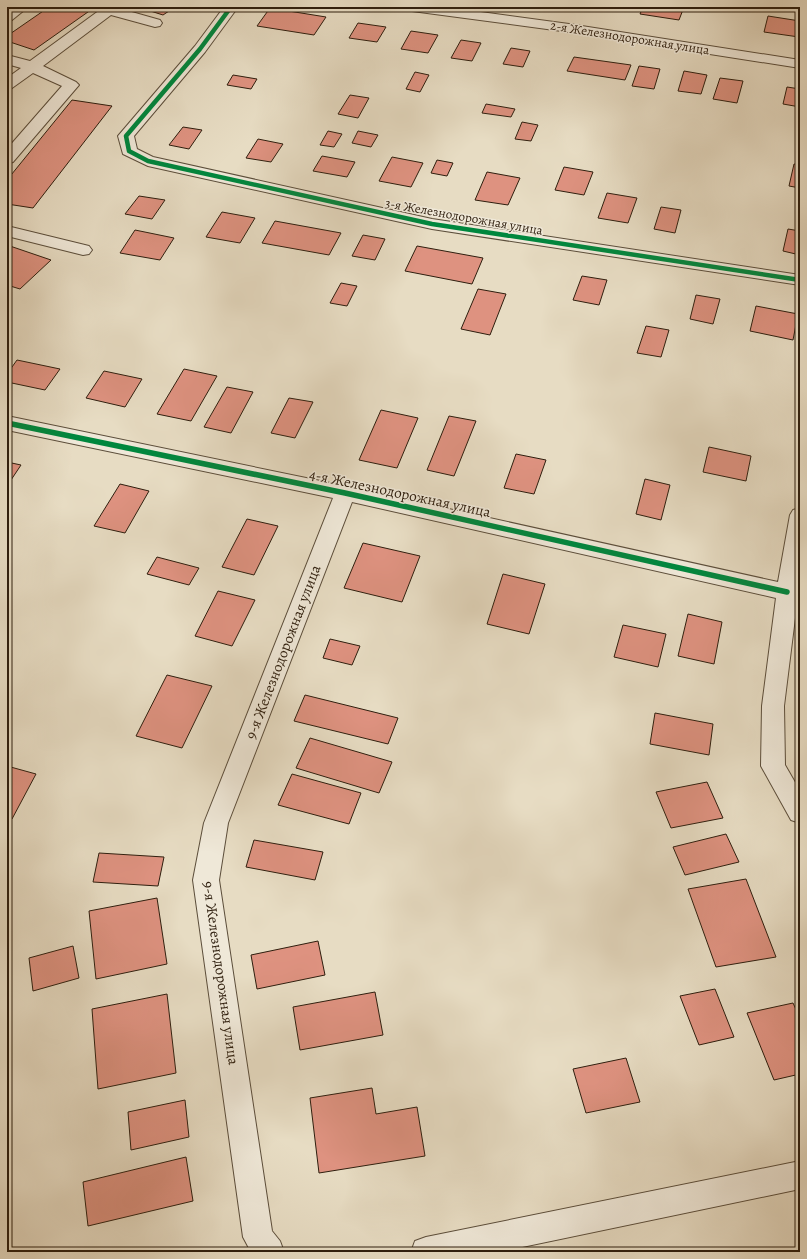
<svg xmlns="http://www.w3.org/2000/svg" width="807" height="1259" font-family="Alegreya,serif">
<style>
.building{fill:#de9280;stroke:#2e1e0e}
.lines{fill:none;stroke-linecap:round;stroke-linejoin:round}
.minor-casing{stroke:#5c4e3b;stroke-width:2}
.minor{fill:#efe8d8;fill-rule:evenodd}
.cycleway-far1-casing{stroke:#efe8d8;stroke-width:6}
.cycleway-casing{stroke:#efe8d8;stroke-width:8}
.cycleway-far1{stroke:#00873e;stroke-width:4.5}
.cycleway{stroke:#00873e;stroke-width:5.5}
.labels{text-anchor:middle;stroke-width:3;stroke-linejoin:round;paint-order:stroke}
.far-street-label{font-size:13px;fill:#2e1e0e;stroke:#efe8d8}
.street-label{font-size:15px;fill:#2e1e0e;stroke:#efe8d8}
</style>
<rect width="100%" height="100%" fill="#e7dcc3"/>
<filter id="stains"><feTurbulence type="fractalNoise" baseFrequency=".005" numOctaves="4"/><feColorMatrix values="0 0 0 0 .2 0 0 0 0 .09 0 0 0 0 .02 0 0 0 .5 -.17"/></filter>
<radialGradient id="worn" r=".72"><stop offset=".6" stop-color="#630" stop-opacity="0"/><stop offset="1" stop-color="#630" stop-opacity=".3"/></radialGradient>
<g class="building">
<path d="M49,7H95L34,50L7,41V36Z"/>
<path d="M143,7H175L163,15L141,8Z"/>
<path d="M643,7H684L679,20L640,14Z"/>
<path d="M270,8L326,17L314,35L257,26Z"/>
<path d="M768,16L800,21L799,37L764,32Z"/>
<path d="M358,23L386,27L377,42L349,38Z"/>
<path d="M411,31L438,35L428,53L401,49Z"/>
<path d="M461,40L481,43L472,61L451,58Z"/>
<path d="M511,48L530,51L523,67L503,64Z"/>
<path d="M574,57L631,65L625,80L567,71Z"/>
<path d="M639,66L660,69L654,89L632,86Z"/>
<path d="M684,71L707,75L701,94L678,91Z"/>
<path d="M415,72L429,75L420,92L406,89Z"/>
<path d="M233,75L257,79L251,89L227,85Z"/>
<path d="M720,78L743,81L737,103L713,99Z"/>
<path d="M787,87L800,89V107L783,104Z"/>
<path d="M350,95L369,98L358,118L338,114Z"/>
<path d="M72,100L112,106L33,208L7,204V180Z"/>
<path d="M486,104L515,109L511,117L482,113Z"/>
<path d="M522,122L538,125L531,141L515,139Z"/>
<path d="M183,127L202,130L189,149L169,145Z"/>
<path d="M328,131L342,134L334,147L320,145Z"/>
<path d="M358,131L378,135L371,147L352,143Z"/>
<path d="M258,139L283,144L271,162L246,158Z"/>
<path d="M322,156L355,162L347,177L313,171Z"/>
<path d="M392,157L423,163L411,187L379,181Z"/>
<path d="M437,160L453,163L447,176L431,173Z"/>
<path d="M794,164L800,165V188L789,186Z"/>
<path d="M564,167L593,172L584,195L555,190Z"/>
<path d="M487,172L520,178L508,205L475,200Z"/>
<path d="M607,193L637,198L628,223L598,218Z"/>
<path d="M139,196L165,200L152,219L125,214Z"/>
<path d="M661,207L681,210L675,233L654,229Z"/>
<path d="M222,212L255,218L240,243L206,237Z"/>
<path d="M275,221L341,233L329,255L262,243Z"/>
<path d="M788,229L800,231V255L783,251Z"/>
<path d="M135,230L174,238L160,260L120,253Z"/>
<path d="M363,235L385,239L375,260L352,256Z"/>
<path d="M7,245L51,260L20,289L7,285Z"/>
<path d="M417,246L483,258L472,284L405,271Z"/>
<path d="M582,276L607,280L599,305L573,300Z"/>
<path d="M341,283L357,286L347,306L330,303Z"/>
<path d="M478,289L506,294L490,335L461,329Z"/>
<path d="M696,295L720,299L713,324L690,319Z"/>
<path d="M756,306L798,314L793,340L750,331Z"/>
<path d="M646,326L669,330L661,357L637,353Z"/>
<path d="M17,360L60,369L45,390L7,382V374Z"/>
<path d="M184,369L217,376L191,421L157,414Z"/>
<path d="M104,371L142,379L125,407L86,398Z"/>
<path d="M227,387L253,392L231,433L204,427Z"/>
<path d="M289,398L313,402L295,438L271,433Z"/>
<path d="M381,410L418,418L397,468L359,460Z"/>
<path d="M449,416L476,421L454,476L427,470Z"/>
<path d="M709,447L751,456L746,481L703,472Z"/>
<path d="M516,454L546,460L534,494L504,488Z"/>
<path d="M7,462L21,465L7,486Z"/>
<path d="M645,479L670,485L661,520L636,514Z"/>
<path d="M120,484L149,491L125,533L94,526Z"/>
<path d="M247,519L278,526L254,575L222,567Z"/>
<path d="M363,543L420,556L402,602L344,588Z"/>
<path d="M157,557L199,568L189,585L147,574Z"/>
<path d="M503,574L545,584L529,634L487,624Z"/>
<path d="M218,591L255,600L232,646L195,636Z"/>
<path d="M688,614L722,622L714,664L678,656Z"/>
<path d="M623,625L666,634L658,667L614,657Z"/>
<path d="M330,639L360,646L352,665L323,658Z"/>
<path d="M167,675L212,686L182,748L136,736Z"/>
<path d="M305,695L398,718L388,744L294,721Z"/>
<path d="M655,713L713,724L709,755L650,744Z"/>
<path d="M310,738L392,762L379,793L296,768Z"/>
<path d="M7,766L36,774L12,819L7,817Z"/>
<path d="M292,774L361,793L349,824L278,805Z"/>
<path d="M707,782L723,818L671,828L656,792Z"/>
<path d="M726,834L739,862L685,875L673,847Z"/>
<path d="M254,840L323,852L315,880L246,867Z"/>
<path d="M99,853L164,857L158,886L93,882Z"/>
<path d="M746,879L776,957L716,967L688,889Z"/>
<path d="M157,898L167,964L96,979L89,911Z"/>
<path d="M318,941L325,975L257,989L251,955Z"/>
<path d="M73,946L79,978L33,991L29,958Z"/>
<path d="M715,989L734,1037L699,1045L680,996Z"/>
<path d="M375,992L383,1035L300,1050L293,1007Z"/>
<path d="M167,994L176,1073L98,1089L92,1009Z"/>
<path d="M793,1003L800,1018V1074L774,1080L747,1013Z"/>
<path d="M626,1058L640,1102L586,1113L573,1069Z"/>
<path d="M372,1088L376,1114L417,1107L425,1156L319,1173L310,1098Z"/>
<path d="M185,1100L189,1137L131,1150L128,1112Z"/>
<path d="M186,1157L193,1201L88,1226L83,1182Z"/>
</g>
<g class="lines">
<defs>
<g id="minor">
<path d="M12,7H28L12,20L7,21V10Z"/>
<path d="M104,7H114L160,20L162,23L160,26L155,27L111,15L43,66L76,82L79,85L13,162L7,164V149L62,86L33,73L12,88L7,90V78L21,68L7,64V55L30,61Z"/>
<path d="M224,7H238L205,52L134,136L137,149L153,157L432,219L800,275V285L432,229L148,166L123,154L118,136L195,46Z"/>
<path d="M405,7H444L569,24L800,60V68L569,32L412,11L407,10Z"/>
<path d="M7,226L89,246L92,250L89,254L83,255L7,236Z"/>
<path d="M7,416L345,486L778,582L790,515L793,510L800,508V578L784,706L785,765L800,791V823L791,820L761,766L762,706L776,598L352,502L228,823L219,880L272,1231L280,1241L284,1252H251L243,1237L193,880L204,823L333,498L7,430Z"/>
<path d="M800,1161V1189L498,1252H411L415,1241L426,1237Z"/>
</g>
</defs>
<use href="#minor" class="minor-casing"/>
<use href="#minor" class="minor"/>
<defs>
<path id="cycleway-far1" d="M231,7L200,49L126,136L129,151L148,161L432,224L800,280"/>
<path id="cycleway" d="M7,423L345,493L787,592"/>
</defs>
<use href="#cycleway-far1" class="cycleway-far1-casing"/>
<use href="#cycleway" class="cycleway-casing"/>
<use href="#cycleway-far1" class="cycleway-far1"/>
<use href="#cycleway" class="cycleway"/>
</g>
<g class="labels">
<g class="far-street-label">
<text transform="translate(630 37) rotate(9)" y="5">2-я Железнодорожная улица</text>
<text transform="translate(464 216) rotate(10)" y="5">3-я Железнодорожная улица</text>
</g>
<g class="street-label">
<text transform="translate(400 493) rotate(12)" y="5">4-я Железнодорожная улица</text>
<text transform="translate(283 652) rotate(-69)" y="5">9-я Железнодорожная улица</text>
<text transform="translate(221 973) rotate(82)" y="5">9-я Железнодорожная улица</text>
</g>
</g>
<rect width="807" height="1259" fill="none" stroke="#e7dcc3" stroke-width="24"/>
<rect x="8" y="8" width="791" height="1243" fill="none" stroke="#2e1e0e" stroke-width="2"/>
<rect x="12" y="12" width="783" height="1235" fill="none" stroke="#2e1e0e"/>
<rect width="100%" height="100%" filter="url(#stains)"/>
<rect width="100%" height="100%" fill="url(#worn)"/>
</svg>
